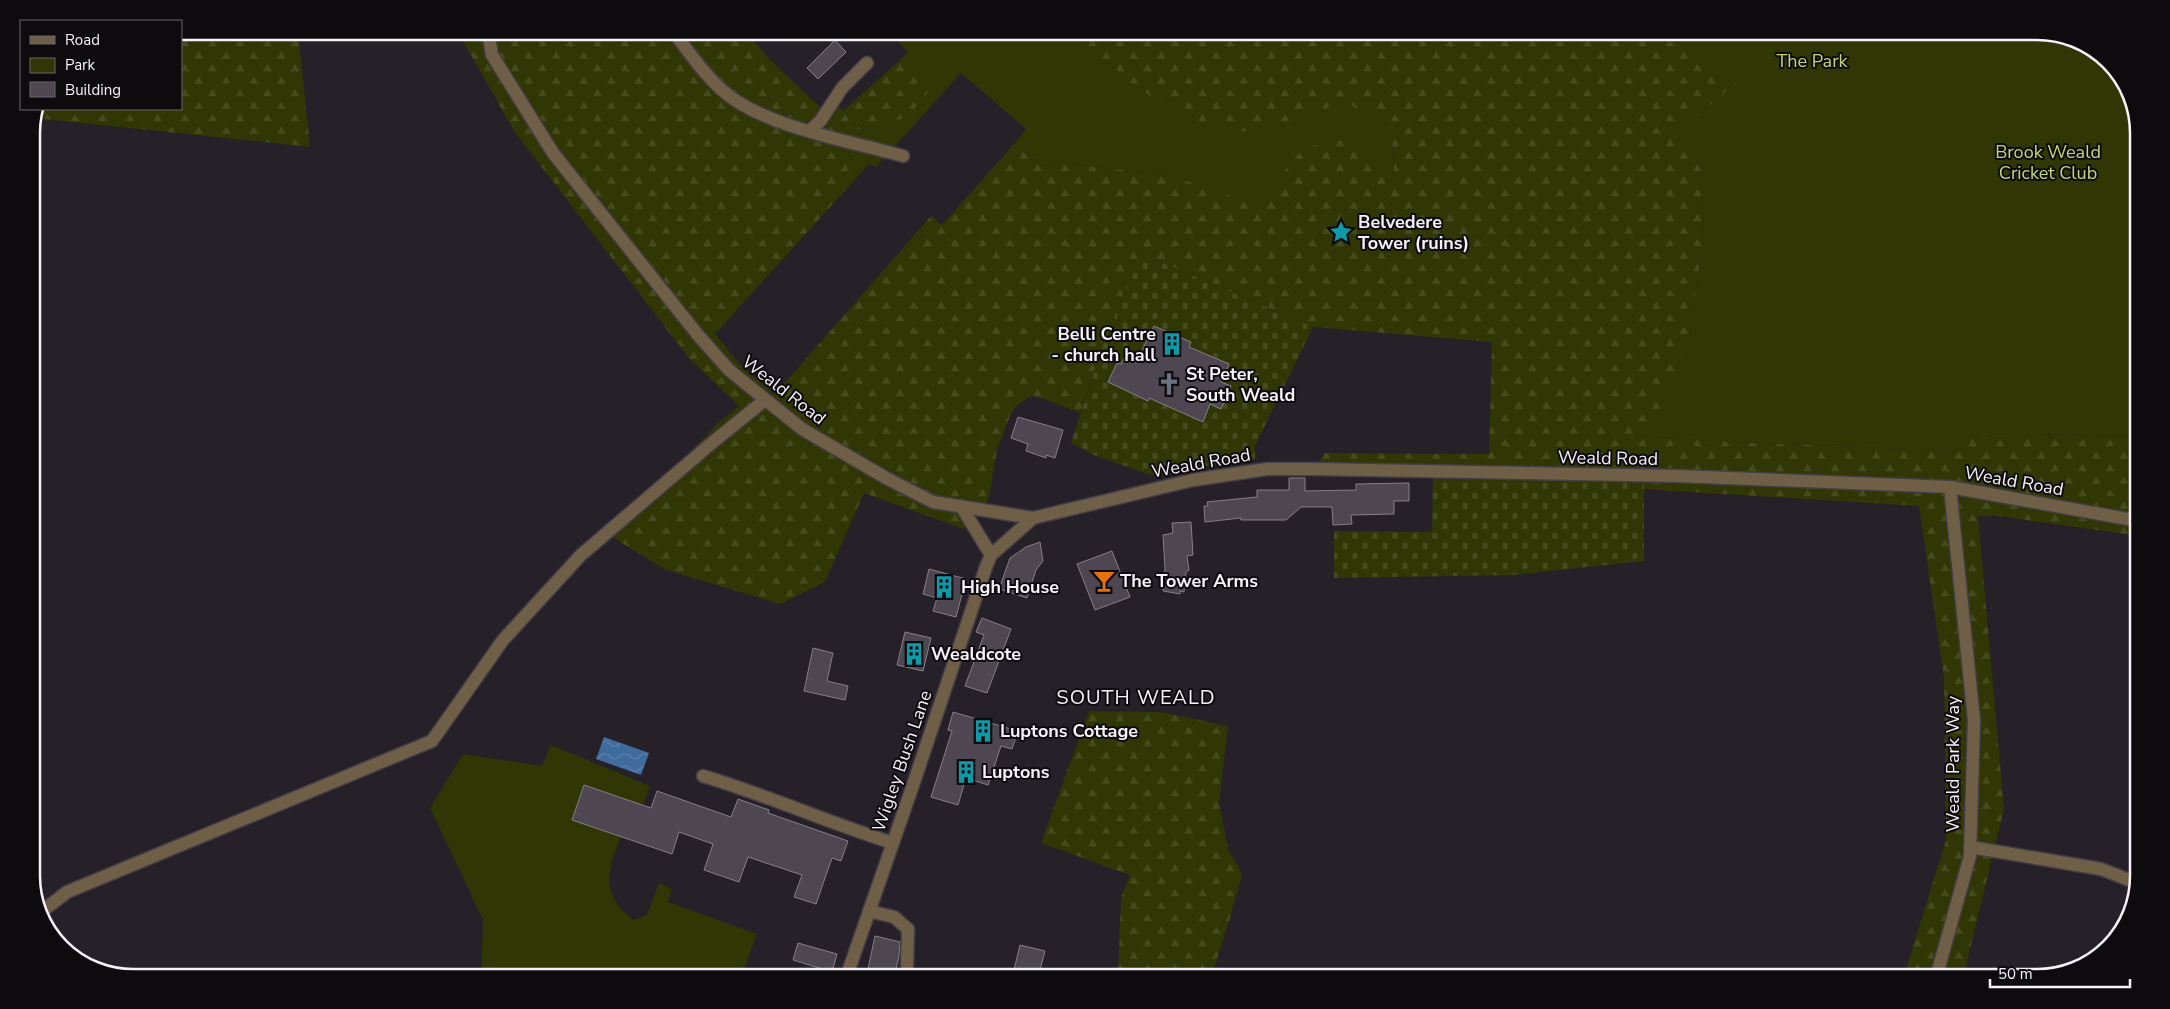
<svg xmlns="http://www.w3.org/2000/svg" width="2170" height="1009" font-family="'Nunito Sans',sans-serif">
<style>
.green{fill:#303704}
.forest{fill:url(#forest-firs)}
.cemetery{fill:url(#cemetery-stones)}
.water{fill:url(#water-waves)}
.building{fill:#4e4650;stroke:#867e88}
.lines{fill:none;stroke-linecap:round;stroke-linejoin:round}
.minor-casing{stroke:#433d46;stroke-width:15}
.minor{stroke:#705f47;stroke-width:12}
.labels{text-anchor:middle;stroke-width:4;stroke-linejoin:round;paint-order:stroke}
.park-label{font-size:18px;fill:#c5d877;stroke:#0e0b0f}
.poi-label{font-size:18px;font-weight:bold;fill:#f7f2f9;stroke:#0e0b0f;text-anchor:start}
.street-label{font-size:18px;fill:#f7f2f9;stroke:#0e0b0f}
.quarter-label{font-size:20px;letter-spacing:1px;fill:#f7f2f9;stroke:#0e0b0f}
.rim{fill:none;stroke:#f7f2f9;stroke-width:2.5}
</style>
<defs>
<pattern id="forest-firs" width="22" height="20" patternUnits="userSpaceOnUse" patternTransform="scale(1.25)"><rect width="22" height="20" fill="#303704"/><path d="M5 1l3.5 6h-7zM16 11l3.5 6h-7z" fill="#444b1d"/></pattern>
<pattern id="cemetery-stones" width="16" height="16" patternUnits="userSpaceOnUse" patternTransform="scale(1.25)"><rect width="16" height="16" fill="#303704"/><path d="M2 7V4a2 2 0 0 1 4 0v3zM10 15v-3a2 2 0 0 1 4 0v3z" fill="#444b1d"/></pattern>
<pattern id="water-waves" width="16" height="10" patternUnits="userSpaceOnUse" patternTransform="scale(1.25)"><rect width="16" height="10" fill="#3f6b9d"/><path d="M0 5q4-4 8 0t8 0" fill="none" stroke="#5c81ab"/></pattern>
</defs>
<rect width="100%" height="100%" fill="#262029"/>
<g class="green">
<path d="M888,31H1070L1136,87L1313,112L1345,102L1377,120L1392,140L1394,174L1373,169L1354,145L1279,177L1265,208L1172,176L1031,159L1015,143L1026,129L961,73L876,167L837,149L847,129L870,128L928,92L900,60L908,52Z"/>
<path d="M1644,31H2037L2076,39L2121,76L2139,127V436L1970,433L1962,451L1733,442L1649,437L1690,334L1704,231L1700,160L1675,132Z"/>
<path d="M551,745L650,786L643,805L585,785L573,820L621,837C607,870 600,896 634,920L647,915L659,883L672,889L668,902L757,934L741,978L725,973L723,978H481L483,920L430,808L463,754L542,766Z"/>
</g>
<g class="forest">
<path d="M181,31H298L310,147L34,118L36,109H181Z"/>
<path d="M461,31H746L768,58L821,108L836,103L843,111L900,60L928,92L908,117L870,128L847,130L837,149L869,164L715,334L742,367L775,394L931,216L942,225L1015,143L1031,159L1172,176L1264,207L1279,177L1300,152L1330,138L1354,145L1373,169L1394,173L1392,140L1377,120L1345,102L1281,124L1241,132L1190,120L1136,87L1070,31H1644L1679,45L1737,83L1676,132L1700,160L1704,231L1690,334L1649,437L1733,442L1962,451L1969,433L2139,436V536L1998,516H1978L2004,809L1963,978H1906V969L1946,840L1944,678L1919,506L1643,489L1644,476L1313,469L1325,453L1489,454L1492,342L1313,327L1140,253L1102,347L1080,413L1042,398L1031,396L1015,407L1010,416L997,450L989,498L964,529L864,493L825,582L780,604L666,570L609,535L718,423L739,406L689,358L514,131L462,39Z"/>
<path d="M1089,711L1161,712L1228,726L1219,802L1228,849L1242,874L1229,921L1211,978H1118L1121,897L1130,875L1041,843Z"/>
</g>
<g class="cemetery">
<path d="M1140,253L1313,327L1255,446V459L1150,475L1094,455L1071,443L1102,347Z"/>
<path d="M1433,472L1644,476V561L1512,575L1334,578V531L1432,532Z"/>
</g>
<path class="water" d="M604,737L649,753L641,775L596,759Z"/>
<g class="building">
<path d="M835,40L846,52L818,79L807,68Z"/>
<path d="M1154,326L1191,342L1189,347L1229,364L1221,382L1231,386L1221,409L1210,404L1203,422L1149,398L1148,401L1108,382L1117,363L1121,364L1124,358L1136,363Z"/>
<path d="M1018,417L1063,430L1055,458L1046,455V458L1026,451L1028,444L1011,438Z"/>
<path d="M1289,478H1305V491L1356,490V484L1409,483V501H1394V514L1351,515L1352,524L1333,525L1332,507H1301L1286,520H1241V518L1205,522L1204,506H1208L1207,502L1257,497V490H1289Z"/>
<path d="M1191,522L1193,555L1187,556L1189,570L1186,572L1184,592L1180,591V594L1163,591L1165,569L1163,535L1173,533L1172,523Z"/>
<path d="M1040,542L1043,561L1036,570L1027,598L999,589L1010,558L1026,547Z"/>
<path d="M1112,551L1130,597L1095,610L1077,564Z"/>
<path d="M929,569L966,579L956,617L933,611L937,598L923,594Z"/>
<path d="M982,618L1011,629L987,693L965,686L984,635L976,632Z"/>
<path d="M905,632L931,638L923,671L897,665Z"/>
<path d="M813,648L833,653L827,681L848,686L845,700L804,691Z"/>
<path d="M953,712L1018,731L1012,749L1001,746L988,785L966,778L958,805L931,797L952,731L948,730Z"/>
<path d="M584,785L651,808L657,791L731,817L738,799L769,810L768,813L848,841L841,861L832,858L816,904L794,897L802,875L748,857L739,882L704,870L713,844L679,832L672,854L572,820Z"/>
<path d="M875,936L900,942L899,956L894,978H866Z"/>
<path d="M798,943L837,954L832,972L793,960Z"/>
<path d="M1020,945L1045,951L1038,978H1012Z"/>
</g>
<g class="lines">
<defs>
<g id="minor">
<path d="M488,31L492,55L553,153L698,335L729,370L802,429L886,478L933,502L1033,518L1193,480L1267,469H1313L1678,476L1950,487L2139,521"/>
<path d="M673,31C688,51 703,73 722,90C763,127 850,141 903,156"/>
<path d="M810,131L821,120L842,88L867,63"/>
<path d="M961,506L991,555"/>
<path d="M703,776C767,795 829,823 893,843"/>
<path d="M1970,847L2101,869L2137,883"/>
<path d="M869,911L894,917L908,929L907,965"/>
<path d="M41,912L67,892L432,741L503,640L581,555L713,442L765,400"/>
<path d="M846,978L912,788L986,567L991,555L1033,518"/>
<path d="M1936,978L1970,856L1974,720L1950,487"/>
</g>
</defs>
<use href="#minor" class="minor-casing"/>
<use href="#minor" class="minor"/>
</g>
<defs>
<symbol id="sight-bare" viewBox="-9 -9 18 18"><path d="M0-6L1.8-2.2L6-1.7L2.9 1.2L3.7 5.4L0 3.3L-3.7 5.4L-2.9 1.2L-6-1.7L-1.8-2.2Z" fill="#0f9aa8" stroke="#0e0b0f" stroke-width="2.5" paint-order="stroke"/></symbol>
<symbol id="building-bare" viewBox="-9 -9 18 18"><path d="M-4-6H4V6H1V3H-1V6H-4ZM-2.5-4.3h1.7v1.8h-1.7ZM.8-4.3h1.7v1.8H.8ZM-2.5-1h1.7V.8h-1.7ZM.8-1h1.7V.8H.8Z" fill="#0f9aa8" stroke="#0e0b0f" stroke-width="2.5" paint-order="stroke"/></symbol>
<symbol id="church-bare" viewBox="-9 -9 18 18"><path d="M-1.2-6h2.4v3.5h3.3v2.4h-3.3V6h-2.4V-.1h-3.3v-2.4h3.3Z" fill="#6b7280" stroke="#0e0b0f" stroke-width="2.5" paint-order="stroke"/></symbol>
<symbol id="bar-bare" viewBox="-9 -9 18 18"><path d="M-6-5H6L.8 .8V4.5H3.5V6h-7V4.5H-.8V.8Z" fill="#e8710a" stroke="#0e0b0f" stroke-width="2.5" paint-order="stroke"/></symbol>
</defs>
<g fill-rule="evenodd">
<use href="#sight-bare" x="1325" y="216" width="32" height="32"/>
<use href="#building-bare" x="1156" y="328" width="32" height="32"/>
<use href="#church-bare" x="1153" y="368" width="32" height="32"/>
<use href="#bar-bare" x="1088" y="565" width="32" height="32"/>
<use href="#building-bare" x="928" y="571" width="32" height="32"/>
<use href="#building-bare" x="898" y="638" width="32" height="32"/>
<use href="#building-bare" x="967" y="715" width="32" height="32"/>
<use href="#building-bare" x="950" y="756" width="32" height="32"/>
</g>
<g class="labels">
<g class="park-label">
<text x="1812" y="67">The Park</text>
<text x="2048" y="158">Brook Weald<tspan x="2048" dy="21">Cricket Club</tspan></text>
</g>
<g class="poi-label">
<text x="1358" y="228">Belvedere<tspan x="1358" dy="21">Tower (ruins)</tspan></text>
<text x="1156" y="340" text-anchor="end">Belli Centre<tspan x="1156" dy="21">- church hall</tspan></text>
<text x="1186" y="380">St Peter,<tspan x="1186" dy="21">South Weald</tspan></text>
<text x="1120" y="587">The Tower Arms</text>
<text x="961" y="593">High House</text>
<text x="931" y="660">Wealdcote</text>
<text x="1000" y="737">Luptons Cottage</text>
<text x="982" y="778">Luptons</text>
</g>
<g class="street-label">
<text transform="translate(784 390) rotate(38)" y="6">Weald Road</text>
<text transform="translate(1608 458) rotate(1)" y="6">Weald Road</text>
<text transform="translate(1201 463) rotate(-10)" y="6">Weald Road</text>
<text transform="translate(2014 481) rotate(10)" y="6">Weald Road</text>
<text transform="translate(902 761) rotate(-71)" y="6">Wigley Bush Lane</text>
<text transform="translate(1953 764) rotate(-90)" y="6">Weald Park Way</text>
</g>
<g class="quarter-label">
<text x="1136" y="704">SOUTH WEALD</text>
</g>
</g>
<path d="M0 0H2170V1009H0ZM133 40H2037A93 93 0 0 1 2130 133V876A93 93 0 0 1 2037 969H133A93 93 0 0 1 40 876V133A93 93 0 0 1 133 40Z" fill="#0e0b0f" fill-rule="evenodd"/>
<path class="rim" d="M133 40H2037A93 93 0 0 1 2130 133V876A93 93 0 0 1 2037 969H133A93 93 0 0 1 40 876V133A93 93 0 0 1 133 40Z"/>
<rect x="20" y="20" width="162" height="90" fill="#0e0b0f" stroke="#6b676d"/>
<rect x="30" y="36" width="25" height="8" fill="#705f47" stroke="#6b676d"/>
<text x="65" y="45" font-size="15" fill="#f7f2f9">Road</text>
<rect x="30" y="58" width="25" height="15" fill="#303704" stroke="#6b676d"/>
<text x="65" y="70" font-size="15" fill="#f7f2f9">Park</text>
<rect x="30" y="82" width="25" height="15" fill="#4e4650" stroke="#6b676d"/>
<text x="65" y="95" font-size="15" fill="#f7f2f9">Building</text>
<path d="M1990 979v8h140v-8" fill="none" stroke="#f7f2f9" stroke-width="2.5"/>
<text x="1998" y="979" font-size="15" fill="#f7f2f9" stroke="#0e0b0f" stroke-width="4" paint-order="stroke">50 m</text>
</svg>
